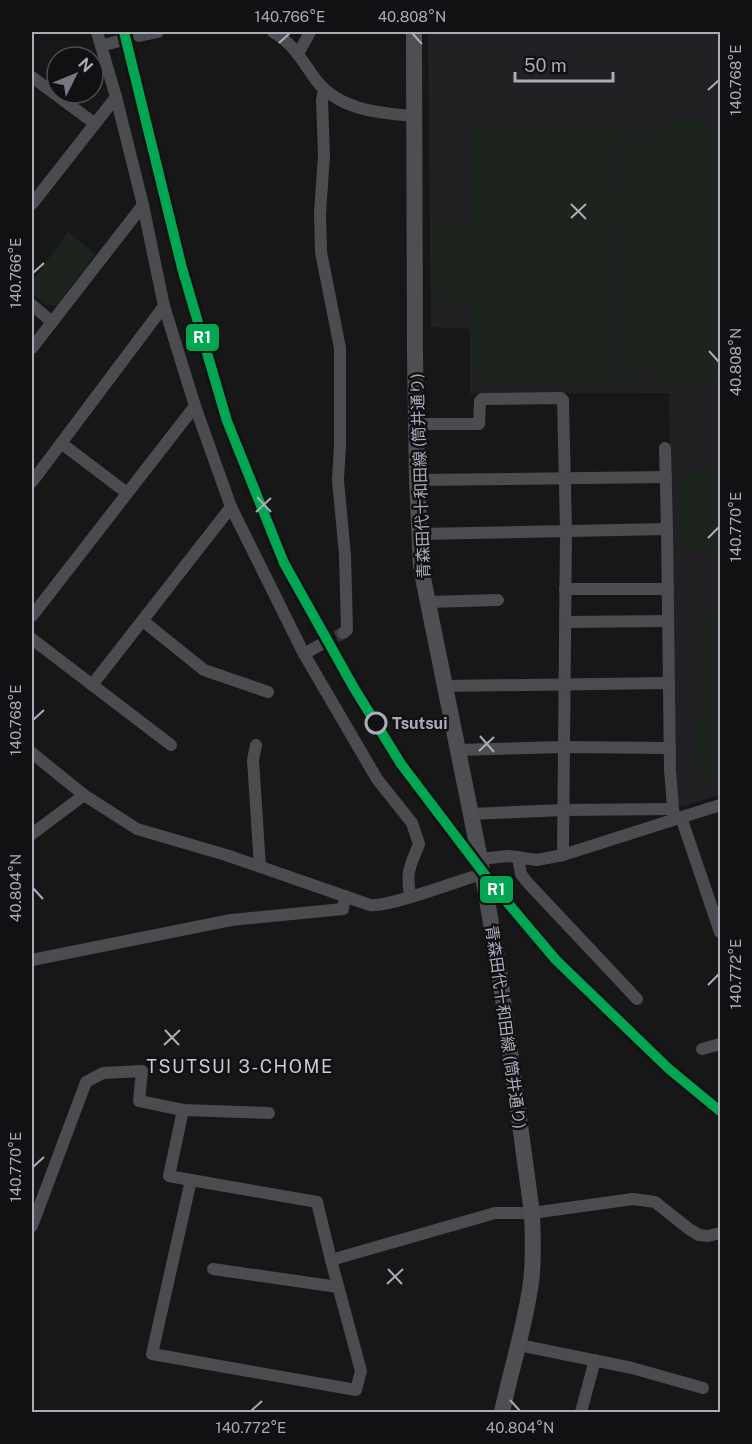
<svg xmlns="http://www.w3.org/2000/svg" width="752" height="1444" font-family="'Public Sans','Noto Sans JP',sans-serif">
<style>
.built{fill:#212123}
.green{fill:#1d241e}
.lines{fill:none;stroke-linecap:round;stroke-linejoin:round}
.minor-tunnel{stroke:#343537;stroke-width:12;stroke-dasharray:12 6;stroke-linecap:butt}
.minor{stroke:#4b4c50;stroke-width:12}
.major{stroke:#4d4f52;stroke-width:16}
.rail-1-casing{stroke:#111113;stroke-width:15}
.rail-1{stroke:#00a651;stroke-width:10}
.ticks{fill:none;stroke:#a8adb8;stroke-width:2}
.stop-dot{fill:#111113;stroke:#a8adb8;stroke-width:3}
.labels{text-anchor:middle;stroke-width:5;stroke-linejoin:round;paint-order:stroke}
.street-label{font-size:16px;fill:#a8adb8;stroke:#111113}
.stop-label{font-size:16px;font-weight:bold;fill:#a8adb8;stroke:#111113;text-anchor:start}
.neighbourhood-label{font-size:18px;letter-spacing:1.5px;fill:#c9ccd4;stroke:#111113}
.line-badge{stroke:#111113;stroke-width:2}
.badge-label{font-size:16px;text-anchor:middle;font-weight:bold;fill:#fff}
.neatline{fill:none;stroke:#a8adb8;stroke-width:2}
.ticks-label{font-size:15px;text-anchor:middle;fill:#a8adb8}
</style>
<rect width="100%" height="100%" fill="#171717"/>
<path class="built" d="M428,32H720V795L683,806L679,804L678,798L675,749L669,393L470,394V329L431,327Z"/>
<g class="green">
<path d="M677,119C695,118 706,123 720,134V373C690,397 664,385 637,364L636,381L620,382L618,128H634L635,144L653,129Z"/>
<path d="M613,123L615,380L474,381L472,124Z"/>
<path d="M437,224H471L472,302H437Z"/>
<path d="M68,232L95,254L57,305H47L32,294V281Z"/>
<path d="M680,470H720V549L681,550Z"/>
<path d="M720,602V776L706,780L692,762L701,696L699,624Z"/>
</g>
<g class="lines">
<path class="minor-tunnel" d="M320,645L343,633"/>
<g class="minor">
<path d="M273,32C293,43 303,62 316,80C339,110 379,113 414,116"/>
<path d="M139,36L158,32"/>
<path d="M101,46L119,41"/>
<path d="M298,54L310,32"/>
<path d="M32,77L94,123"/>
<path d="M324,89L322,100L324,155L320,214L321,252L340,348V445L338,480L345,555L347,630L343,633"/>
<path d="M116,97L143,205L164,306L195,406L231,507L304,654L377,779L412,823L419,844C410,867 406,870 410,896"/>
<path d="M32,204L116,97L97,32"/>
<path d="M32,305L52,322"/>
<path d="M32,348L143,205"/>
<path d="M417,424H479L480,401L482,399L561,398L563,400L566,531L563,855"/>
<path d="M61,443L127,493"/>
<path d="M665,448L667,529"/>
<path d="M417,480L666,477"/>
<path d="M32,482L164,306"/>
<path d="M420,534L667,529L670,770L674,819"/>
<path d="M565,589H668"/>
<path d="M427,602L498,600"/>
<path d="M32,616L195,406"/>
<path d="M143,621L204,670L268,692"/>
<path d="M565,622L668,621"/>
<path d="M32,639L171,745"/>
<path d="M304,654L320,645"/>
<path d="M92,685L231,507"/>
<path d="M444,686L669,683"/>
<path d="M256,745L253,760L260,867"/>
<path d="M458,750L563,747L670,748"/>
<path d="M32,753L84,795L137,829L226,855L370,905C388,908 460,880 482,874"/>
<path d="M471,814L562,810L672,809"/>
<path d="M681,817L720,932"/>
<path d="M32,834L84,795"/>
<path d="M518,857L521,874L527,882L637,999"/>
<path d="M480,859L508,856L537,860L563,855L720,805"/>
<path d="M32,960L231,920L343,909L345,896"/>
<path d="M702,1049L720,1044"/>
<path d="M183,1110L169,1176L191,1180L152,1354L356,1390L361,1371L331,1260L317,1202L191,1180"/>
<path d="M32,1226L86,1082L103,1073L142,1071L139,1101L183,1110L269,1113"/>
<path d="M331,1260L495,1213H532L633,1199L655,1202L689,1229L699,1235L708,1236L720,1233"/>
<path d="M213,1269L338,1287"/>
<path d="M519,1345L632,1368L703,1388"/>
<path d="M581,1412L595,1360"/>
</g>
<path class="major" d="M414,32L415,355L417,480L421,568L480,859L499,970L532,1213C533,1236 534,1260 531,1282C525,1327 511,1369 502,1412"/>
<defs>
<path id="rail-1" d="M124,32L182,268L227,421L284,563L354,688L401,764L495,888L556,960L669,1069L720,1111"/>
</defs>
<use href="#rail-1" class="rail-1-casing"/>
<use href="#rail-1" class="rail-1"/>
</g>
<path class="ticks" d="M412,33L422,44M279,43L290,33M708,90L719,80M571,204L586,219M571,218L586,204M33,273L44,263M709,351L719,362M257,497L271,512M256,512L271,498M708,538L719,527M33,720L44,710M480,736L494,752M479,751L494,737M33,888L43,899M708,985L719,974M165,1030L179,1045M164,1045L180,1030M33,1167L44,1157M388,1269L402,1284M387,1284L403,1269M510,1400L520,1411M251,1411L262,1401"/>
<circle class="stop-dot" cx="376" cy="723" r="10"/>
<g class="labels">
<g class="street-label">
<text transform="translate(420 476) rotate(-92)" y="6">青森田代十和田線 (筒井通り)</text>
<text transform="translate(506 1027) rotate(82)" y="6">青森田代十和田線 (筒井通り)</text>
</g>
<g class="stop-label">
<text x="392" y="729">Tsutsui</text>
</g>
<g class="neighbourhood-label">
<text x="240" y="1073">TSUTSUI 3-CHOME</text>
</g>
</g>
<g class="line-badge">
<rect x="185" y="323" width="35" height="29" rx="6" fill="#00a651"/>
<rect x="479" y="875" width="35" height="29" rx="6" fill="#00a651"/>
</g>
<g class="badge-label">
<text x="202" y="343">R1</text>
<text x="496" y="895">R1</text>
</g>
<rect width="752" height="1444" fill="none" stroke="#111113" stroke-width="66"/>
<g transform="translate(75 75) rotate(47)"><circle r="28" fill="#111113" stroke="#4d4f55" stroke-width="1.5"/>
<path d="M0-4.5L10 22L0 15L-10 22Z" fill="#757880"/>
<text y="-9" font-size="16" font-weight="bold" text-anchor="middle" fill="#a8adb8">N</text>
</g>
<path d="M515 72v9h98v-9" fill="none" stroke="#a8adb8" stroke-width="3"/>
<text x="524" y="72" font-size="18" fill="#a8adb8" stroke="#111113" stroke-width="4.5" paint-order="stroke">50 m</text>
<rect x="33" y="33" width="686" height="1378" class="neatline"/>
<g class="ticks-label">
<text x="290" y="22">140.766°E</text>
<text x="412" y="22">40.808°N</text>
<text transform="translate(736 80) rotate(-90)" y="5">140.768°E</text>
<text transform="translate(16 273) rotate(-90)" y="5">140.766°E</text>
<text transform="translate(736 362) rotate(-90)" y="5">40.808°N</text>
<text transform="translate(736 527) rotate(-90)" y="5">140.770°E</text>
<text transform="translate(16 720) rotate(-90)" y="5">140.768°E</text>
<text transform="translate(16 888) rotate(-90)" y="5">40.804°N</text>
<text transform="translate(736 974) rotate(-90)" y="5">140.772°E</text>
<text transform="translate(16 1167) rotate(-90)" y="5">140.770°E</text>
<text x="251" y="1433">140.772°E</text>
<text x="520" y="1433">40.804°N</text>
</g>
</svg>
